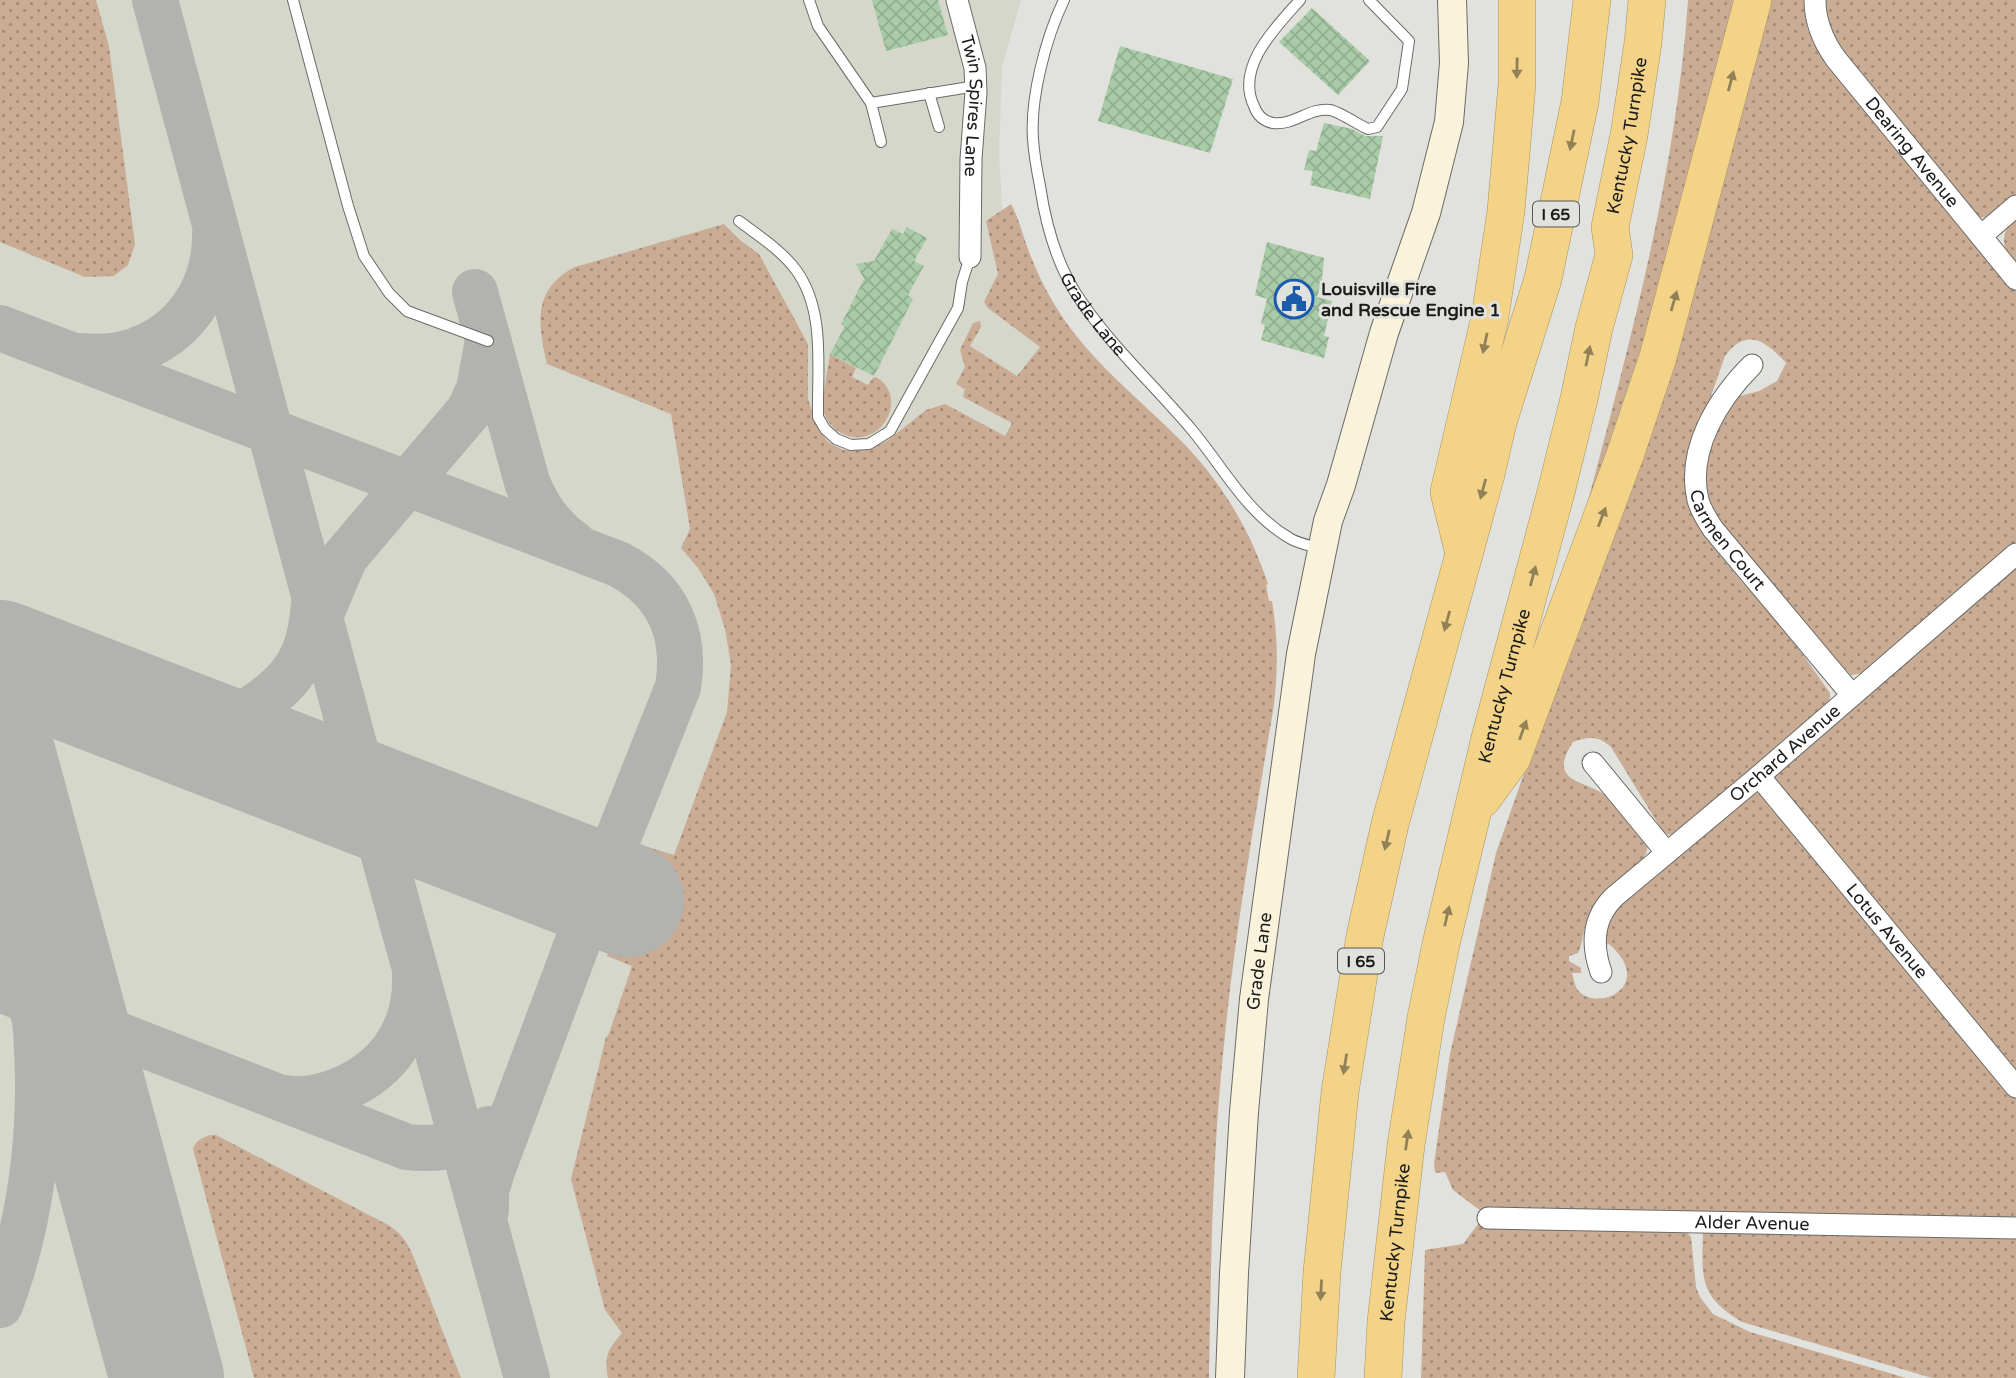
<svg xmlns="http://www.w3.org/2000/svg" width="2016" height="1378" font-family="'Varela Round',sans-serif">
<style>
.built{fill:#d5d7cb}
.grass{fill:url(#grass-dots)}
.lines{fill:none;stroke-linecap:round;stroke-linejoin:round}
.taxiway{stroke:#b2b2ae;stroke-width:46}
.runway{stroke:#b2b2ae;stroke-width:114}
.building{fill:url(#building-cross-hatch)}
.service-casing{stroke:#6a6b66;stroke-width:12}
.minor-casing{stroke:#6a6b66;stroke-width:23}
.secondary-casing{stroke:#6a6b66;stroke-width:30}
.motorway-casing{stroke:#a79362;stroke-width:38}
.service{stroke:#fff;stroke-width:10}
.minor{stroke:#fff;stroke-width:21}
.secondary{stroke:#fbf2db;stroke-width:28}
.motorway{stroke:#f2d388;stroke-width:37}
.oneway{fill:#928157}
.labels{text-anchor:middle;stroke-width:6;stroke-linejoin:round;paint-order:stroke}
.shield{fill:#e1e2dd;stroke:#575855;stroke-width:2}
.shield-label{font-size:16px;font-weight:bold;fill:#1c1d1b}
.street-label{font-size:18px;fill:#1c1d1b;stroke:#e1e2dd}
.poi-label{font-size:18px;font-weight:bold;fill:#1c1d1b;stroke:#e1e2dd;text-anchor:start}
</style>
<defs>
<pattern id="grass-dots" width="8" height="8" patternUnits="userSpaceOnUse" patternTransform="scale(1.75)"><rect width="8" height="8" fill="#caac95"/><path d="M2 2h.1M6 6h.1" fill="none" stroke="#a38b79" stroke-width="1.8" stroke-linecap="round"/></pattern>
<pattern id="building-cross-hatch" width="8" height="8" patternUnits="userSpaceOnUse" patternTransform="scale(1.75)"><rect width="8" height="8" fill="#a9cba7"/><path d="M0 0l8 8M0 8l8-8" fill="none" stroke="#91ae8f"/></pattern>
</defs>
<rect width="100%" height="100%" fill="#e1e2dd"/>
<path class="built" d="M0,0H1021L1002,67L999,154L1004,237L1232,841L1201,1378H0Z"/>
<g class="grass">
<path d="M0,0H96L109,46L135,244L128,265L114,276L85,277L0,242Z"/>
<path d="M1688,0H1745L1650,347L1583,520C1628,349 1676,177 1688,0Z"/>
<path d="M1768,0H1805L1804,8L1808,31L1840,74L2016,289V544L1865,673L1851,675L1729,539L1705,495L1706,449L1729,399L1759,391L1777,381L1786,363C1767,342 1747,326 1725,356L1698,433L1687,496L1693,516L1714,548L1740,580L1791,638L1830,693L1829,704L1678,831L1669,835L1663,832L1611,747C1598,735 1588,737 1573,742C1545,785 1588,779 1609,798L1647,844C1650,862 1624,874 1612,885C1601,895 1592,906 1587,921C1583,932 1583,942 1578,953L1569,956V961L1581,968V973H1572C1573,977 1575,985 1577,989C1594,1014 1658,987 1609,944L1605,945L1603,936L1610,913L1731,810L1759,791L2016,1098V1222L1696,1219L1481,1211L1453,1190L1445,1172L1435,1173L1434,1163L1450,1054L1496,853L1569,646Z"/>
<path d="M1821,0H2016V195L1989,217L1978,218L1835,50Z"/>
<path d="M1011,204C1019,218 1022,234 1028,249C1039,279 1054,307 1074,333C1101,368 1136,397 1168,428C1215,472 1248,523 1268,584L1266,585L1269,601H1272C1278,636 1278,669 1274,705C1255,818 1235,931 1224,1045C1212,1156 1211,1267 1209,1378H608C604,1356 607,1350 622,1333L605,1310L571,1179L606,1037L608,1036L632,966L607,956L648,847L674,855L727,712L731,665L725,629L714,594L698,568L681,548L690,529L671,414L547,364C538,324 532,289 575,267L724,224L740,240L759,254L808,344V399L818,429L828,442L843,450H868L887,441L926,410L945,404L1005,436L1012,423L963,397L965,389L956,384L965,367L960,350L973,323L980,321L981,327L970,346L1017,376L1040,347L988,308L984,302L998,274L986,221Z"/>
<path d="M2016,214V268C2001,245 1999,237 2016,214Z"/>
<path d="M830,354L856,368L852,377L868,385L873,378L876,377C911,397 880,453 841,433C834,430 827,421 824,413C821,401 828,368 830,354Z"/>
<path d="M2016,561V1077L1768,775Z"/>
<path d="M211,1135H216L390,1226C403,1235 408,1244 414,1258L461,1378H254L193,1149C195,1141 203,1137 211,1135Z"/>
<path d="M1478,1224L1684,1229L1691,1237L1696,1287L1700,1297L1713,1314L1750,1332L1906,1378H1421L1425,1250L1463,1244Z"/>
<path d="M1703,1230L2016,1235V1378H1932L1742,1322C1698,1296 1702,1277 1703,1230Z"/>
</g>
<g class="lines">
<g class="taxiway">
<path d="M155,0L369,801L527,1378"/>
<path d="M475,292L527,482C537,508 551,528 574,544"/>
<path d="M0,328L618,564C667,589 687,633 678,687L598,888L492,1171L486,1191V1211"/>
<path d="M83,356C157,364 216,308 215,235"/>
<path d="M317,623L345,557L469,411L479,389L488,341"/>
<path d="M37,668C63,678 90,689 117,699C175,722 219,739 273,693C303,668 311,643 314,604"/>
<path d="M0,811C38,978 62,1141 0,1305"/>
<path d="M0,989L407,1147C436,1150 465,1147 489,1129"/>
<path d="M284,1098C301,1101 317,1098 332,1093C384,1075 416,1034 415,979"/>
</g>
<g class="runway">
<path d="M0,657L627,900"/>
<path d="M0,760L167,1378"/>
</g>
</g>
<g class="building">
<path d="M872,0H938L948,35L886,51Z"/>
<path d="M1312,8L1370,61L1338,95L1279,42Z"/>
<path d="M1120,46L1233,79L1210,153L1098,121Z"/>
<path d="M1324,123L1352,129L1365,136H1383L1370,199L1310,185L1313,171L1304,170L1309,150L1316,151Z"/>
<path d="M907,227L927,238L914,261L924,266L908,295L913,299L874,376L830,354L845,326L841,324L864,279L856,264L874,261L892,229L903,234Z"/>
<path d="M1267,242L1324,258L1322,280L1317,297L1332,301L1324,336L1329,337L1324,358L1261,340L1265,325L1261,323L1267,299L1255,295Z"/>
</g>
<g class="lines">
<defs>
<g id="service">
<path d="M293,0L348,206L364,256L389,293L407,311L488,341"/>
<path d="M809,0L818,26L871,103L976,86"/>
<path id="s1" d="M1064,0C1046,37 1030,98 1033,139C1034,155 1037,171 1040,186C1046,226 1057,267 1081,301C1113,348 1155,386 1192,430C1223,467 1247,514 1291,539C1300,544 1312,546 1322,549"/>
<path d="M1300,0C1276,27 1235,67 1254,106C1257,115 1263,121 1273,123C1293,126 1310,107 1330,110C1338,111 1359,125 1368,129L1377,127L1402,89L1409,41L1369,0"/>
<path d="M929,93L939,127"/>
<path d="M871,103L881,142"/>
<path d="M739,221C759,236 781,250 796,270C826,311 817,369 818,417L825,429L836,439L851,445L869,444L890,431L958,308L962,282L970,257"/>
</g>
<g id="minor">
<path id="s2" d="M957,0L975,68L976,92L971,159L970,257"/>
<path id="s3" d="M1815,0C1815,23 1823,41 1836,59L2016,279"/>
<path d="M1981,236L2016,206"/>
<path id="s4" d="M1752,365C1718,399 1686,450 1698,500C1701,511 1707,520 1713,529L1852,695"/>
<path d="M1593,763L1667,853"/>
<path id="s5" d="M1759,776L2016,1087"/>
<path id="s6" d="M1601,972C1591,944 1593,918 1614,897L1759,776L2016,554"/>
<path id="s7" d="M1488,1218L2016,1228"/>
</g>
<g id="secondary">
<path id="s8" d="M1230,1378L1234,1273L1244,1112L1254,999L1301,654L1328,521L1341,485L1384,333L1426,213L1449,122L1454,63L1452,0"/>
</g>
<g id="motorway">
<path d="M1464,554L1449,492L1490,317L1506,211L1517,84V0"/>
<path d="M1482,799L1512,758L1625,455L1658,357L1753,0"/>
<path d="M1316,1378L1322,1272L1340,1092L1365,936L1390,824L1486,474L1498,422L1543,279L1580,102L1592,0"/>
<path id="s9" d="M1383,1378L1386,1322L1406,1145L1426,1018L1441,944L1490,738L1556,492L1579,399L1594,328L1614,255L1610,227L1629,135L1643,43L1647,0"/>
</g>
</defs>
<use href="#service" class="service-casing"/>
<use href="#minor" class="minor-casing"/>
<use href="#secondary" class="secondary-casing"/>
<use href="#motorway" class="motorway-casing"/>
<use href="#service" class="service"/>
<use href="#minor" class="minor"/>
<use href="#secondary" class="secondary"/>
<use href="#motorway" class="motorway"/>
</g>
<defs><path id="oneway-solid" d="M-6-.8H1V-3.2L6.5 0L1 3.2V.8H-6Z" transform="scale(1.75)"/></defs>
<g class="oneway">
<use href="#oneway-solid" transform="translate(1517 68) rotate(91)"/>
<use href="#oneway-solid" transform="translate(1731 81) rotate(-75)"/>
<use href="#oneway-solid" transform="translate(1572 140) rotate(102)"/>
<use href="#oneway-solid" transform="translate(1674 301) rotate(-74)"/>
<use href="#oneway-solid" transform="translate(1485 343) rotate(102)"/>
<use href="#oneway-solid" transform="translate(1588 356) rotate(-78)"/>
<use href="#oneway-solid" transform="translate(1483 489) rotate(105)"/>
<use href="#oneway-solid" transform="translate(1602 517) rotate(-69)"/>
<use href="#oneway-solid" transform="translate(1533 576) rotate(-75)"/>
<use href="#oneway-solid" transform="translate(1447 621) rotate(105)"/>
<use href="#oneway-solid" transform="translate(1523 730) rotate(-70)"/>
<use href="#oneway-solid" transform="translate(1387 840) rotate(103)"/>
<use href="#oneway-solid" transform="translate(1447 916) rotate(-77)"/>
<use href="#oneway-solid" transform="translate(1345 1064) rotate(99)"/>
<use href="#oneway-solid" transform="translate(1407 1140) rotate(-82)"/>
<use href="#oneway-solid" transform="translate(1321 1290) rotate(93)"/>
</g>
<defs>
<symbol id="civic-ring" viewBox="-11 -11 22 22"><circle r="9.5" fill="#e1e2dd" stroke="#1a5bac" stroke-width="1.5"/><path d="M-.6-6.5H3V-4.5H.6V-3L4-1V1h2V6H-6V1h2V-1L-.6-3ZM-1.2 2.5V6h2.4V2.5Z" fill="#1a5bac"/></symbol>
</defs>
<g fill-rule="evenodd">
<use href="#civic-ring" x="1272" y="277" width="44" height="44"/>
</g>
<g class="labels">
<g class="shield">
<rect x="1533" y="201.5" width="46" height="25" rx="5"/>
<rect x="1338" y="948.5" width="46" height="25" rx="5"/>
</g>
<g class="shield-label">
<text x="1556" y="220">I 65</text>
<text x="1361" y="967">I 65</text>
</g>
<g class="street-label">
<text dy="6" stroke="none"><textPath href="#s2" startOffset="108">Twin Spires Lane</textPath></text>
<text dy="6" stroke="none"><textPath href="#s9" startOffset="1270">Kentucky Turnpike</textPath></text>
<text dy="6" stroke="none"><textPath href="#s3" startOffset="184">Dearing Avenue</textPath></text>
<text dy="6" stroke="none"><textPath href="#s1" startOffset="332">Grade Lane</textPath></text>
<text dy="6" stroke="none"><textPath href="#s4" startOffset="201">Carmen Court</textPath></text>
<text dy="6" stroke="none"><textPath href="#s9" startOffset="704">Kentucky Turnpike</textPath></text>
<text dy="6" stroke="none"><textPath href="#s6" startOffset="304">Orchard Avenue</textPath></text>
<text dy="6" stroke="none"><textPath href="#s5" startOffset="201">Lotus Avenue</textPath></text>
<text dy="6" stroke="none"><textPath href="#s8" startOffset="418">Grade Lane</textPath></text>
<text dy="6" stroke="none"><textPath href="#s7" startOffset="264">Alder Avenue</textPath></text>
<text dy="6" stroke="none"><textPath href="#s9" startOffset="136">Kentucky Turnpike</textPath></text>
</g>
<g class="poi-label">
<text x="1321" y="295">Louisville Fire<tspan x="1321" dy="21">and Rescue Engine 1</tspan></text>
</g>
</g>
</svg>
